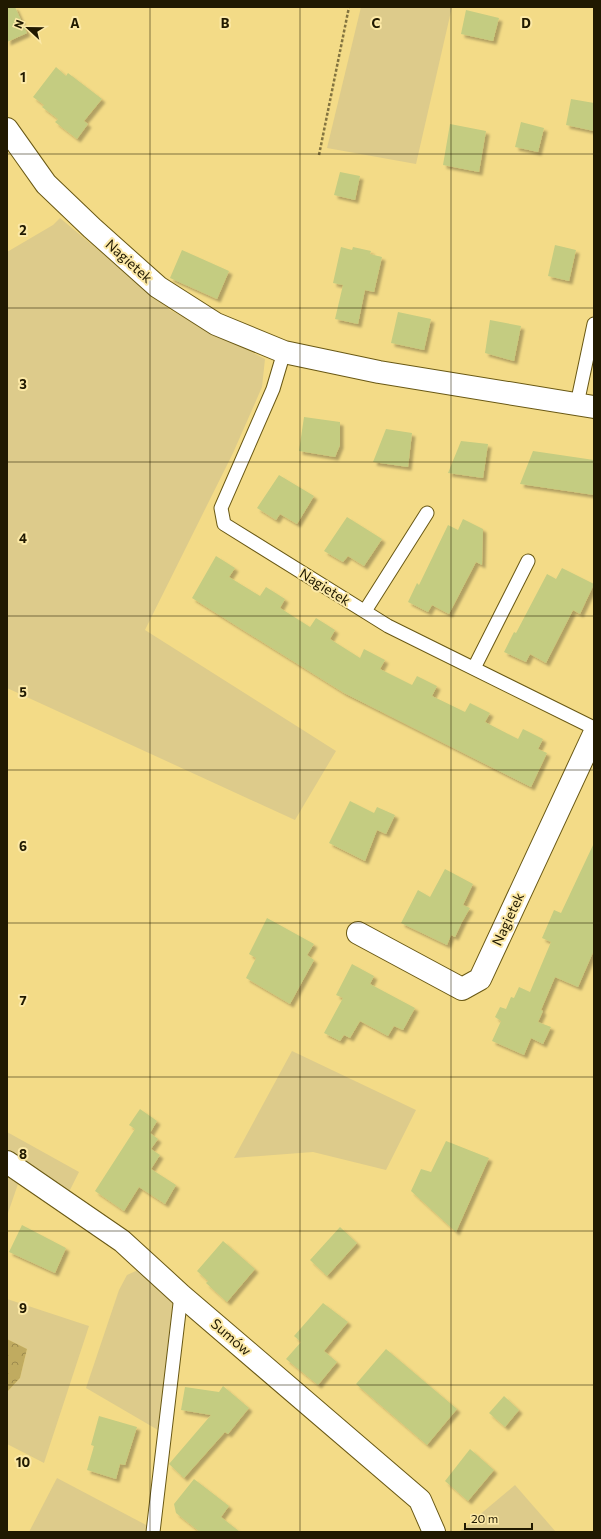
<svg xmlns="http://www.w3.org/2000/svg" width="601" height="1539" font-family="Commissioner,sans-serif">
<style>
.grass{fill:#ddcb8b}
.forest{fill:url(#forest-crowns)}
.building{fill:#c4cc81;filter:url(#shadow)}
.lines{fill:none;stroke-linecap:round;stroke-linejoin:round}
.lane-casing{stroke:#695814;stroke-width:15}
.street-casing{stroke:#695814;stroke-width:24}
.path{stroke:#837440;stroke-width:2.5;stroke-dasharray:3 2;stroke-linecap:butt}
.lane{stroke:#fff;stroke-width:13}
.street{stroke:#fff;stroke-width:22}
.grid{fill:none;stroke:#201901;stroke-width:1;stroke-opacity:0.55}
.labels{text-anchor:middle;stroke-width:4;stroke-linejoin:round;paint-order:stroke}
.street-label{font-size:14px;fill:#201901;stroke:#fce9a7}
.grid-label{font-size:13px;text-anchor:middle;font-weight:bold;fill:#201901;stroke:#fce9a7;stroke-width:4;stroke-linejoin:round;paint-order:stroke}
</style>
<defs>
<pattern id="forest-crowns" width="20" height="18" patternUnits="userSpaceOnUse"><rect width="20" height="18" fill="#c0ab60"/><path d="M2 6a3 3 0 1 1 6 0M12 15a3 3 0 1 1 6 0" fill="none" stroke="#9c8a4d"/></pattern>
<filter id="shadow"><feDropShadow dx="3.5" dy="3.5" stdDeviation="1" flood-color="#0004"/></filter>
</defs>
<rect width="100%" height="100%" fill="#f3db87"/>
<g class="grass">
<path d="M361,7H452L416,164L327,148Z"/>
<path d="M60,218L170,310L265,359L262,387L233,453L145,630L336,751L295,820L7,688V252L53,225Z"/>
<path d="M292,1051L416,1110L386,1170L313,1152L234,1158Z"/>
<path d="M7,1132L79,1172L69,1192L7,1154Z"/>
<path d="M7,1174L19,1181L7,1216Z"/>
<path d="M138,1270L173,1301L158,1430L86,1388L119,1290L127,1275Z"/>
<path d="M7,1299L89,1326L44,1463L7,1444V1392L20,1378L27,1349L7,1339Z"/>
<path d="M57,1478L148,1526L144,1532H29Z"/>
<path d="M515,1485L556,1532H459Z"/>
</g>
<path class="forest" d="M7,1339L27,1349L20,1378L7,1392Z"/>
<g class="building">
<path d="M7,7H15L27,33L7,42Z"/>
<path d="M466,10L499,18L493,41L461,34Z"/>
<path d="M56,67L66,76L68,73L102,99L84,121L88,124L77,139L55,122L58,119L42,107L44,105L33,97Z"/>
<path d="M571,99L594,103V131L566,125Z"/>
<path d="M521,122L544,128L538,152L515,147Z"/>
<path d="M450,124L486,131L479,172L443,165Z"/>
<path d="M340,172L360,176L355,200L334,195Z"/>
<path d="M555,245L576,250L569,281L548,276Z"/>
<path d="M341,247L352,250L353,247L371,251L370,254L382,257L374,292L365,290L358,324L335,319L343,285L333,283Z"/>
<path d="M182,250L229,271L217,299L170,278Z"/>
<path d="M398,312L431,319L424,350L391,343Z"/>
<path d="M490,320L521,326L514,361L485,353Z"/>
<path d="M304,417L340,422V445L335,457L299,451Z"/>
<path d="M386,429L412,433L408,467L373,462Z"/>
<path d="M461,441L488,444L483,478L448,473Z"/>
<path d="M533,451L594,460V495L520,484Z"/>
<path d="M279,475L314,496L297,524L280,514L276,520L257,508Z"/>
<path d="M347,517L382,539L364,566L348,556L343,562L324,551Z"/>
<path d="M463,519L483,529L482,565L476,562L449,614L432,605L428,612L408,602L417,583L419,585L448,525L458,530Z"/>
<path d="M216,556L235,568L229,577L260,596L266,587L285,599L280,608L310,627L316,618L335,630L330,639L360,658L364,649L385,660L380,669L412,685L417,676L437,686L432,696L465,712L470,703L490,713L485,722L518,739L523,729L543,739L538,749L547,753L531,787L344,693L192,598Z"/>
<path d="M562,568L594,584L580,614L573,610L546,663L530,654L526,662L504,652L514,632L516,633L547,574L556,579Z"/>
<path d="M350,801L374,813L377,807L395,815L386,834L377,830L365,861L329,843Z"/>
<path d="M594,843V950L578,987L555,977L541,1010L543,1011L538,1022L551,1027L543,1044L531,1038L524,1055L492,1041L501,1021L495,1017L500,1007L506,1009L511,997L514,998L519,987L530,992L551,942L542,938L554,910L561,913Z"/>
<path d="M445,869L473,884L463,905L470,908L462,922L455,937L451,935L447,945L401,923L418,890L430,897Z"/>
<path d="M267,918L314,944L307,955L314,960L290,1004L246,978L256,958L249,954Z"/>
<path d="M352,964L374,976L370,984L415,1008L403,1030L394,1026L388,1036L360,1021L350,1038L344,1035L340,1041L324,1033L343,998L336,995Z"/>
<path d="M140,1109L157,1121L150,1133L158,1139L151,1149L160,1155L151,1169L176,1185L165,1204L139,1187L124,1211L95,1191L135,1129L129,1125Z"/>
<path d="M446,1141L489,1158L456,1232L411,1191L421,1169L431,1172Z"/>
<path d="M22,1225L66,1248L55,1273L9,1252Z"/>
<path d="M340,1227L357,1243L327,1276L310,1260Z"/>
<path d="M223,1241L255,1269L227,1302L206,1283L208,1281L197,1271Z"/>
<path d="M323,1303L348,1322L324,1351L337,1362L318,1385L286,1359L301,1342L294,1336Z"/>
<path d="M386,1349L457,1409L427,1445L356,1384Z"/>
<path d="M223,1386L249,1408L228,1434L225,1432L184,1478L169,1464L211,1415L181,1410L185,1387L219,1392Z"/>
<path d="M504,1396L519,1410L505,1427L489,1413Z"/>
<path d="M99,1416L137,1427L125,1465L120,1464L116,1479L87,1470L94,1446L91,1445Z"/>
<path d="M470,1449L494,1470L468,1501L445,1481Z"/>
<path d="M194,1479L229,1506L221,1517L240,1532H200L176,1513L174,1504Z"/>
</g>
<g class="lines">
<defs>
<g id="lane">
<path d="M284,352L273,389L221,508L224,524L388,626L594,728"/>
<path d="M577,404L594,324"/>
<path d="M365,611L427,513"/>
<path d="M474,668L528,561"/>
<path d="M153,1532L181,1295"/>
</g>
<g id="street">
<path d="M7,129L46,184L92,228L158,287L216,324L284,352L379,372L594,407"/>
<path d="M358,933L462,989L480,979L594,734"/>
<path d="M7,1162L122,1241L181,1295L420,1500L434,1532"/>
</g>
</defs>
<use href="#lane" class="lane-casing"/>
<use href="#street" class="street-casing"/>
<path class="path" d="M319,155L349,7"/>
<use href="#lane" class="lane"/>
<use href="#street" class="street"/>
</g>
<path class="grid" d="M150,7V1532M300,7V1532M451,7V1532M7,154H594M7,308H594M7,462H594M7,616H594M7,770H594M7,923H594M7,1077H594M7,1231H594M7,1385H594"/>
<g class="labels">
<g class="street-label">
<text transform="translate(129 261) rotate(42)" y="5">Nagietek</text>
<text transform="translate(325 587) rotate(32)" y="5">Nagietek</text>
<text transform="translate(508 919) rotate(-65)" y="5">Nagietek</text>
<text transform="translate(231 1337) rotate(41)" y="5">Sumów</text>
</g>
</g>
<g class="grid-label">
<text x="75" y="28">A</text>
<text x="225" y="28">B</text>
<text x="376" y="28">C</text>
<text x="526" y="28">D</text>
<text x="23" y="82">1</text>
<text x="23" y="235">2</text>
<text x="23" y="389">3</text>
<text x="23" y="543">4</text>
<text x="23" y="697">5</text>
<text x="23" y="851">6</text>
<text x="23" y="1005">7</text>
<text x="23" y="1159">8</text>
<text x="23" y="1313">9</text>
<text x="23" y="1467">10</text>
</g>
<rect width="601" height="1539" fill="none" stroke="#201901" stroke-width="16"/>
<g transform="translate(28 28) rotate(292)" stroke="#fce9a7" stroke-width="3" paint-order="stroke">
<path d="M0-3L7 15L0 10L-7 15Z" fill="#201901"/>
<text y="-6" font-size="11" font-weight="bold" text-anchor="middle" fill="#201901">N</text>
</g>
<path d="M465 1523v6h67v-6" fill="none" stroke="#201901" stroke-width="2"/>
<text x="471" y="1523" font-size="12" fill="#201901" stroke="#fce9a7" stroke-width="3" paint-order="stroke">20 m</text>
</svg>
